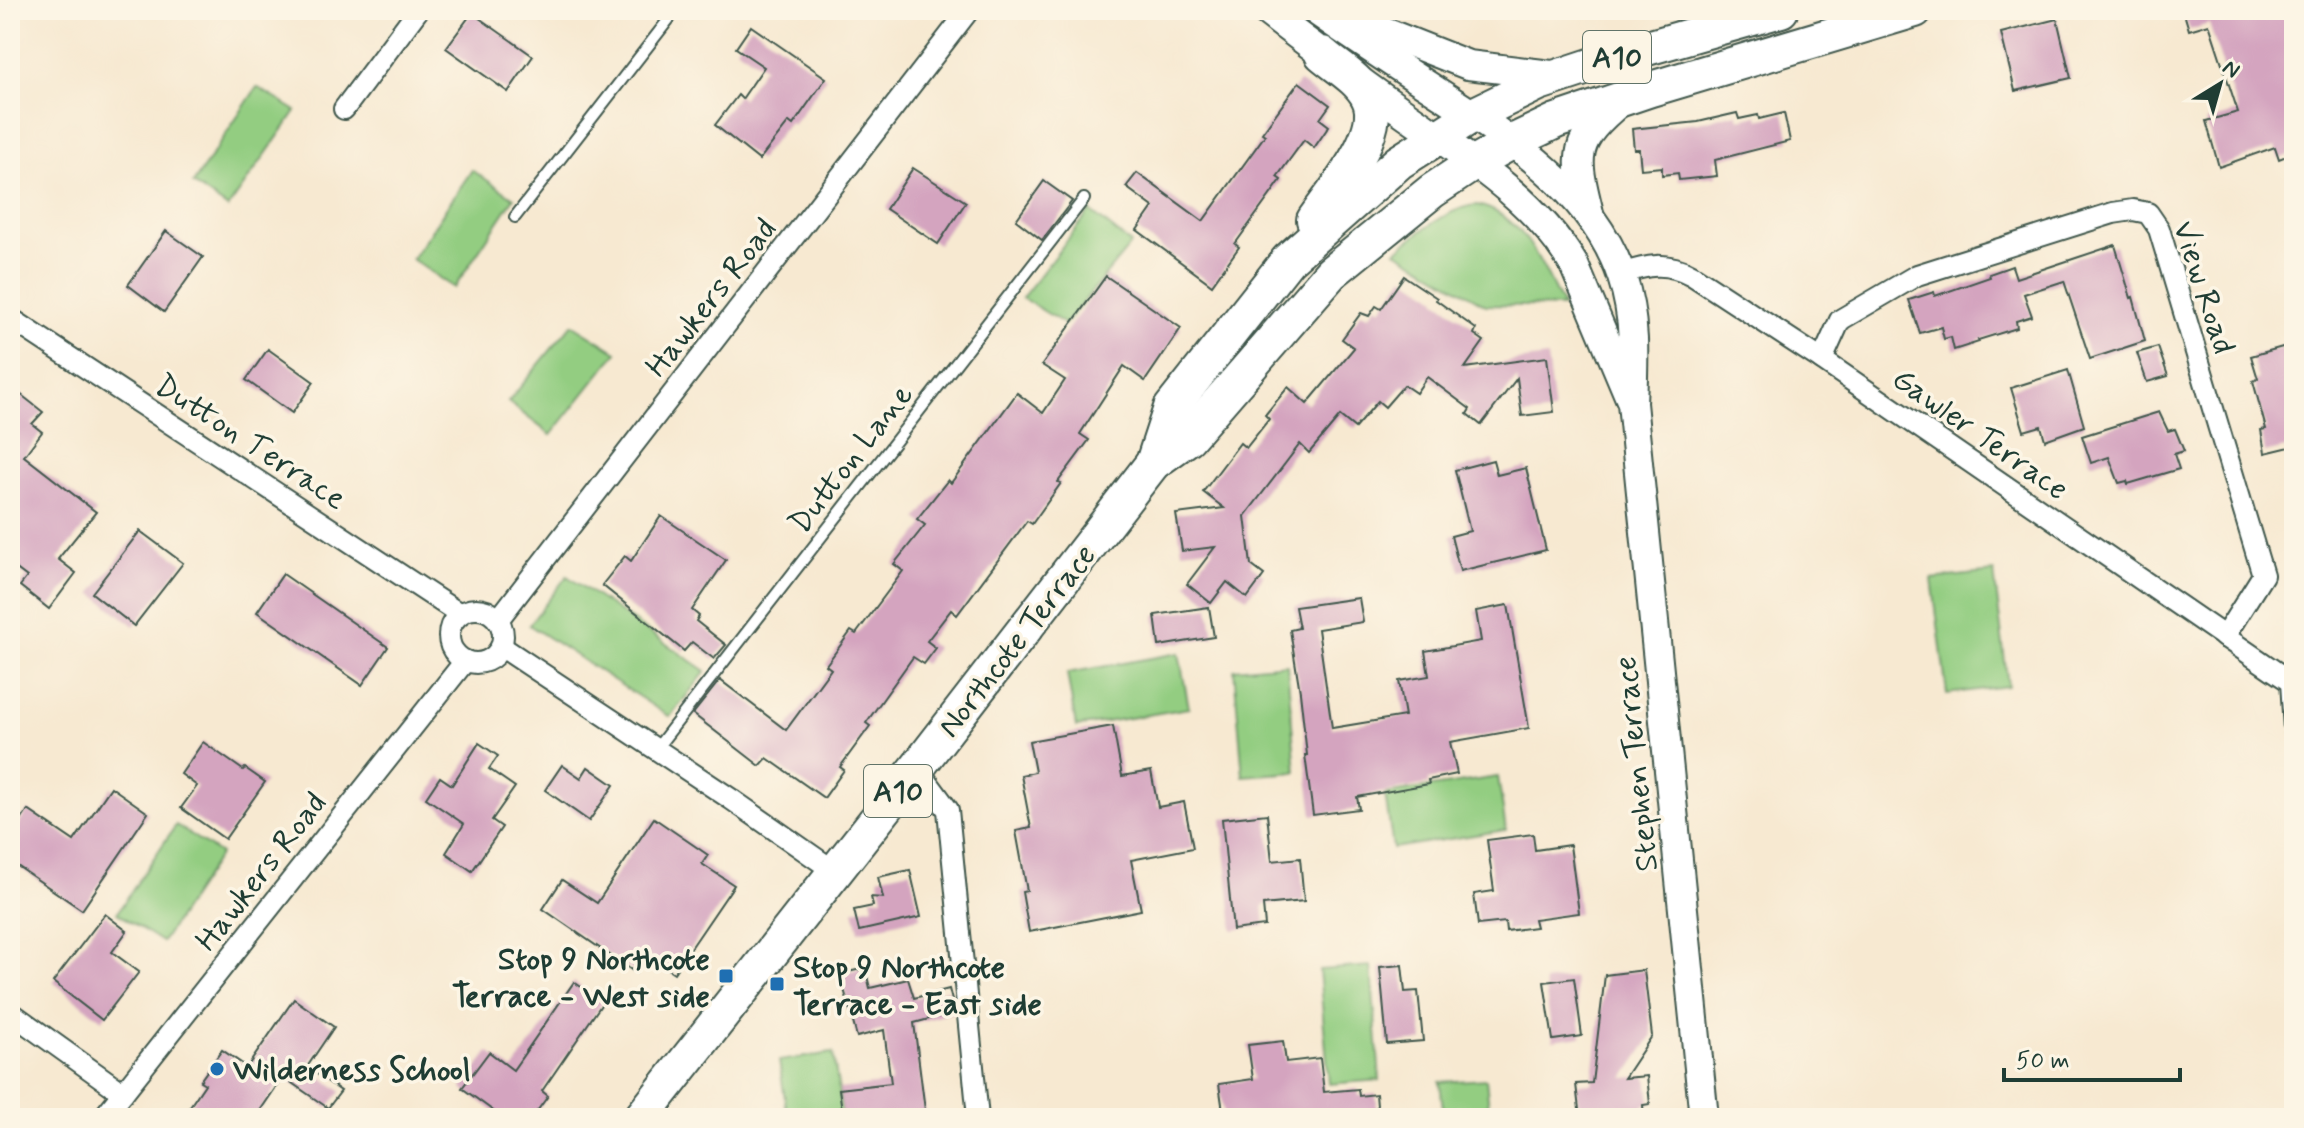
<svg xmlns="http://www.w3.org/2000/svg" width="2304" height="1128" font-family="Mynerve,sans-serif">
<style>
.green{fill:#93cd81;stroke:#59855a;stroke-width:2}
.building{fill:#d4a4bf}
.lines{fill:none;stroke-linecap:round;stroke-linejoin:round}
.lane-casing{stroke:#3f574c;stroke-width:14}
.street-casing{stroke:#3f574c;stroke-width:24}
.secondary-casing{stroke:#3f574c;stroke-width:32}
.highway-casing{stroke:#3f574c;stroke-width:38}
.lane{stroke:#fff;stroke-width:10}
.street{stroke:#fff;stroke-width:20}
.secondary{stroke:#fff;stroke-width:28}
.highway{stroke:#fff;stroke-width:34}
.poi-dot{fill:#1f6fb2;stroke:#fcf5e5;stroke-width:3}
.labels{text-anchor:middle;stroke-width:7;stroke-linejoin:round;paint-order:stroke}
.shield{fill:#fcf5e5;stroke:#617469;stroke-width:2}
.shield-label{font-size:30px;font-weight:bold;fill:#1f3d34}
.street-label{font-size:32px;fill:#1f3d34;stroke:#fcf5e5}
.poi-label{font-size:32px;font-weight:bold;fill:#1f3d34;stroke:#fcf5e5;text-anchor:start}
</style>
<rect width="100%" height="100%" fill="#fcf5e5"/>
<filter id="ink" filterUnits="userSpaceOnUse"><feTurbulence type="fractalNoise" baseFrequency=".0125" numOctaves="2"/><feDisplacementMap in="SourceGraphic" scale="16" xChannelSelector="R" yChannelSelector="G"/><feConvolveMatrix kernelMatrix="1 2 1 2 8 2 1 2 1" color-interpolation-filters="sRGB"/></filter>
<filter id="wash" filterUnits="userSpaceOnUse"><feTurbulence type="fractalNoise" baseFrequency=".006" numOctaves="4" result="noise"/><feDisplacementMap in="SourceGraphic" scale="32" xChannelSelector="R" yChannelSelector="G"/><feGaussianBlur stdDeviation="1.8" result="paint"/><feColorMatrix in="noise" values="0 0 0 0 0 0 0 0 0 0 0 0 0 0 0 0 0 1.4 0 .05"/><feComposite in="paint" operator="in"/></filter>
<g filter="url(#wash)">
<rect width="100%" height="100%" fill="#f7e9d1"/>
<g class="green">
<path d="M257,87L296,111L228,208L193,184Z"/>
<path d="M472,170L514,198L454,288L412,259Z"/>
<path d="M1477,205C1525,215 1542,267 1563,307L1486,305L1396,251C1416,234 1451,206 1477,205Z"/>
<path d="M1090,211L1131,244L1065,324L1022,298Z"/>
<path d="M572,324L617,352L551,435L508,402Z"/>
<path d="M1994,572L2008,686L1947,694L1932,579Z"/>
<path d="M567,576L706,671L670,717L529,625Z"/>
<path d="M1179,653L1189,708L1076,727L1067,673Z"/>
<path d="M1287,664L1296,772L1243,776L1234,669Z"/>
<path d="M1498,777L1506,830L1393,848L1385,794Z"/>
<path d="M176,825L220,854L162,942L117,913Z"/>
<path d="M1371,966L1380,1080L1329,1084L1319,970Z"/>
<path d="M833,1053L843,1118H788L779,1061Z"/>
<path d="M1486,1079L1490,1118H1444L1440,1082Z"/>
</g>
<g id="blocks">
<g class="building">
<path d="M2183,10H2294V153L2279,159L2275,147L2219,167L2206,121L2238,112L2209,24L2189,30Z"/>
<path d="M472,13L533,56L508,92L446,48Z"/>
<path d="M2057,19L2071,78L2015,91L2001,33Z"/>
<path d="M751,26L826,78L793,125L789,122L759,160L715,125L738,95L742,99L764,67L736,48Z"/>
<path d="M1299,82L1330,105L1320,119L1329,126L1314,148L1304,140L1277,177L1281,180L1235,244L1239,247L1212,285L1137,230L1153,207L1126,187L1137,173L1203,221L1265,135L1262,133Z"/>
<path d="M1737,113L1739,119L1758,115L1759,119L1784,113L1790,141L1715,160L1717,176L1679,180L1678,173L1662,175V167L1641,169L1639,149H1634L1632,129L1698,122Z"/>
<path d="M913,168L966,202L938,244L886,209Z"/>
<path d="M1044,181L1072,201L1042,240L1016,220Z"/>
<path d="M166,231L203,257L164,312L128,285Z"/>
<path d="M2115,245L2131,298L2133,297L2145,341L2090,359L2064,281L2024,294L2032,316L2016,321L2017,328L1978,340L1979,342L1954,350L1951,337L1944,339L1941,327L1920,333L1909,300L1934,292L1935,296L1990,277L1989,274L2012,266L2016,278Z"/>
<path d="M1106,276L1181,328L1145,381L1124,366L1080,434L1089,440L1058,482L1061,483L1032,524L1027,521L957,615L951,610L927,641L936,648L924,664L913,657L866,723L870,726L840,767L844,770L824,798L767,758L760,766L693,714L720,680L786,730L831,669L826,665L851,631L856,634L903,571L894,564L925,525L917,519L948,480L951,483L1017,393L1043,413L1065,380L1042,365Z"/>
<path d="M1404,276L1437,298L1436,300L1476,329L1474,334L1484,341L1465,368L1547,357L1554,412L1522,416L1517,378L1481,425L1467,414L1470,409L1427,377L1416,393L1404,385L1385,407L1378,401L1355,428L1340,416L1309,453L1300,444L1245,516L1251,565L1264,575L1247,598L1227,582L1211,603L1187,584L1215,547L1182,551L1176,514L1224,508L1203,492L1240,443L1246,448L1269,419L1265,415L1288,387L1307,404L1354,348L1342,339L1361,313L1369,316L1376,306L1381,309Z"/>
<path d="M2286,346L2289,361L2294,359V446L2265,453L2261,430L2266,429L2253,381L2258,379L2251,356Z"/>
<path d="M2158,347L2168,376L2147,382L2137,353Z"/>
<path d="M268,349L314,382L292,413L246,380Z"/>
<path d="M2068,370L2084,426L2045,440L2041,426L2024,431L2011,388Z"/>
<path d="M10,386L43,412L32,424L42,432L24,456L96,512L58,559L76,573L49,609L20,586L27,577L10,564Z"/>
<path d="M2159,412L2168,431L2175,429L2184,451L2174,454L2179,469L2128,484L2127,481L2119,483L2109,457L2091,463L2082,436Z"/>
<path d="M1493,460L1497,475L1526,468L1546,550L1460,571L1451,536L1470,531L1455,470Z"/>
<path d="M661,516L726,560L692,610L699,616L696,621L726,645L714,659L692,642L684,651L602,585L625,556L631,561Z"/>
<path d="M140,531L183,563L134,626L92,593Z"/>
<path d="M283,574L388,647L362,685L257,612Z"/>
<path d="M1359,598L1363,622L1318,629L1332,728L1405,716L1399,681L1429,676L1425,651L1481,641L1476,611L1508,605L1529,728L1450,742L1457,774L1428,780L1429,784L1357,797L1359,809L1313,815L1305,755H1307L1300,692L1290,630L1299,628L1295,607Z"/>
<path d="M1209,607L1214,637L1159,646L1155,615Z"/>
<path d="M1113,726L1122,776L1151,771L1158,807L1184,802L1193,848L1131,860L1141,910L1029,932L1022,892L1027,891L1016,831L1031,828L1021,775L1035,772L1029,741Z"/>
<path d="M203,742L243,770L245,768L265,782L225,839L181,808L197,786L181,774Z"/>
<path d="M479,743L498,756L489,769L515,787L492,820L502,827L472,871L446,853L464,824L426,798L440,777L452,785Z"/>
<path d="M562,765L581,778L588,767L614,785L589,821L545,790Z"/>
<path d="M111,787L148,813L82,910L10,861V837L28,810L74,841Z"/>
<path d="M1267,814L1272,861L1300,858L1304,901L1263,905L1265,926L1233,930L1222,819Z"/>
<path d="M654,818L708,855L702,864L734,885L674,973L648,956L636,973L543,909L562,880L597,903Z"/>
<path d="M1533,834L1535,850L1570,845L1579,913L1534,919L1536,927L1506,931L1505,922L1478,925L1474,894L1494,891L1487,840Z"/>
<path d="M910,870L921,917L859,931L854,910L873,906L871,897L883,898L878,877Z"/>
<path d="M105,914L127,931L112,952L139,972L102,1020L53,982Z"/>
<path d="M1402,965L1405,992L1418,991L1423,1041L1387,1044L1380,967Z"/>
<path d="M865,968L870,988L908,979L914,998L949,989L955,1012L914,1023L926,1118H843L839,1089L891,1083L884,1030L857,1037L840,974Z"/>
<path d="M1644,970L1652,1036L1624,1078L1647,1076L1650,1104L1643,1105L1644,1118H1580L1576,1084L1592,1083L1605,975Z"/>
<path d="M1574,978L1582,1036L1553,1040L1544,982Z"/>
<path d="M574,982L603,1002L542,1091L548,1096L532,1118H503L462,1088L489,1052L513,1070Z"/>
<path d="M294,999L334,1027L307,1067L341,1091L328,1108L283,1077L255,1118H182L205,1084L200,1081L222,1050L247,1067Z"/>
<path d="M1283,1041L1286,1062L1320,1058L1324,1092L1358,1089L1359,1096L1376,1094L1378,1118H1224L1219,1084L1253,1079L1248,1045Z"/>
</g>
</g>
</g>
<g filter="url(#ink)">
<use href="#blocks" fill-opacity="0" stroke="#3f574c" stroke-width="2"/>
<g class="lines">
<defs>
<g id="lane">
<path d="M515,217L676,10"/>
<path d="M656,749L1084,199"/>
</g>
<g id="street">
<path d="M344,109L418,10"/>
<path d="M1621,274C1647,265 1666,261 1692,275L1822,360L2273,670L2291,682L2294,678"/>
<path d="M10,318L460,614"/>
<path d="M1822,360L1840,320L1917,275L2113,213L2133,210L2148,213L2159,229L2263,575L2224,637"/>
<circle cx="476" cy="636" r="27"/>
<path d="M498,620L969,10"/>
<path d="M502,647L731,799L834,871"/>
<path d="M2291,682L2294,729"/>
<path d="M917,768L948,810L978,1118"/>
<path d="M10,1012L123,1093"/>
<path d="M103,1118L465,661"/>
<path d="M2291,1118H2294"/>
</g>
<g id="secondary">
<path d="M1265,10C1311,46 1359,81 1407,115C1468,158 1535,199 1574,265L1630,398"/>
<path d="M1315,10C1348,33 1382,56 1416,78C1493,128 1591,184 1622,277C1636,319 1634,359 1632,403L1704,1118"/>
<path d="M1344,16L1468,65L1560,76"/>
<path d="M1589,213C1574,153 1572,142 1622,100"/>
</g>
<g id="highway">
<path d="M1314,220C1333,192 1387,131 1368,97C1359,79 1337,67 1322,54"/>
<path d="M1153,463L1171,408L1288,260L1399,162L1473,115L1539,83L1633,52L1781,10"/>
<path d="M641,1118L917,768L1153,463L1188,438L1331,273L1432,191L1474,163L1510,143L1556,121L1651,89L1915,10"/>
</g>
</defs>
<use href="#lane" class="lane-casing"/>
<use href="#street" class="street-casing"/>
<use href="#secondary" class="secondary-casing"/>
<use href="#highway" class="highway-casing"/>
<use href="#lane" class="lane"/>
<use href="#street" class="street"/>
<use href="#secondary" class="secondary"/>
<use href="#highway" class="highway"/>
</g>
</g>
<g class="poi-dot">
<rect x="718" y="968" width="16" height="16" rx="4"/>
<rect x="769" y="976" width="16" height="16" rx="4"/>
<circle cx="217" cy="1069" r="8"/>
</g>
<g class="labels">
<g class="shield">
<rect x="1583" y="31" width="68" height="52" rx="6"/>
<rect x="864" y="765" width="68" height="52" rx="6"/>
</g>
<g class="shield-label">
<text x="1617" y="67">A10</text>
<text x="898" y="801">A10</text>
</g>
<g class="street-label">
<text transform="translate(2205 287) rotate(72)" y="11">View Road</text>
<text transform="translate(710 297) rotate(-52)" y="11">Hawkers Road</text>
<text transform="translate(1981 433) rotate(35)" y="11">Gawler Terrace</text>
<text transform="translate(251 441) rotate(33)" y="11">Dutton Terrace</text>
<text transform="translate(850 458) rotate(-52)" y="11">Dutton Lane</text>
<text transform="translate(1016 640) rotate(-52)" y="11">Northcote Terrace</text>
<text transform="translate(1635 764) rotate(-96)" y="11">Stephen Terrace</text>
<text transform="translate(260 871) rotate(-52)" y="11">Hawkers Road</text>
</g>
<g class="poi-label">
<text x="710" y="969" text-anchor="end">Stop 9 Northcote<tspan x="710" dy="37">Terrace - West side</tspan></text>
<text x="793" y="977">Stop 9 Northcote<tspan x="793" dy="37">Terrace - East side</tspan></text>
<text x="233" y="1080">Wilderness School</text>
</g>
</g>
<rect width="2304" height="1128" fill="none" stroke="#fcf5e5" stroke-width="40"/>
<g transform="translate(2220 84) rotate(37)" stroke="#fcf5e5" stroke-width="6" paint-order="stroke">
<path d="M0-6L14 30L0 20L-14 30Z" fill="#1f3d34"/>
<text y="-12" font-size="22" font-weight="bold" text-anchor="middle" fill="#1f3d34">N</text>
</g>
<path d="M2004 1068v12h176v-12" fill="none" stroke="#1f3d34" stroke-width="4"/>
<text x="2016" y="1068" font-size="24" fill="#1f3d34" stroke="#fcf5e5" stroke-width="6" paint-order="stroke">50 m</text>
</svg>
